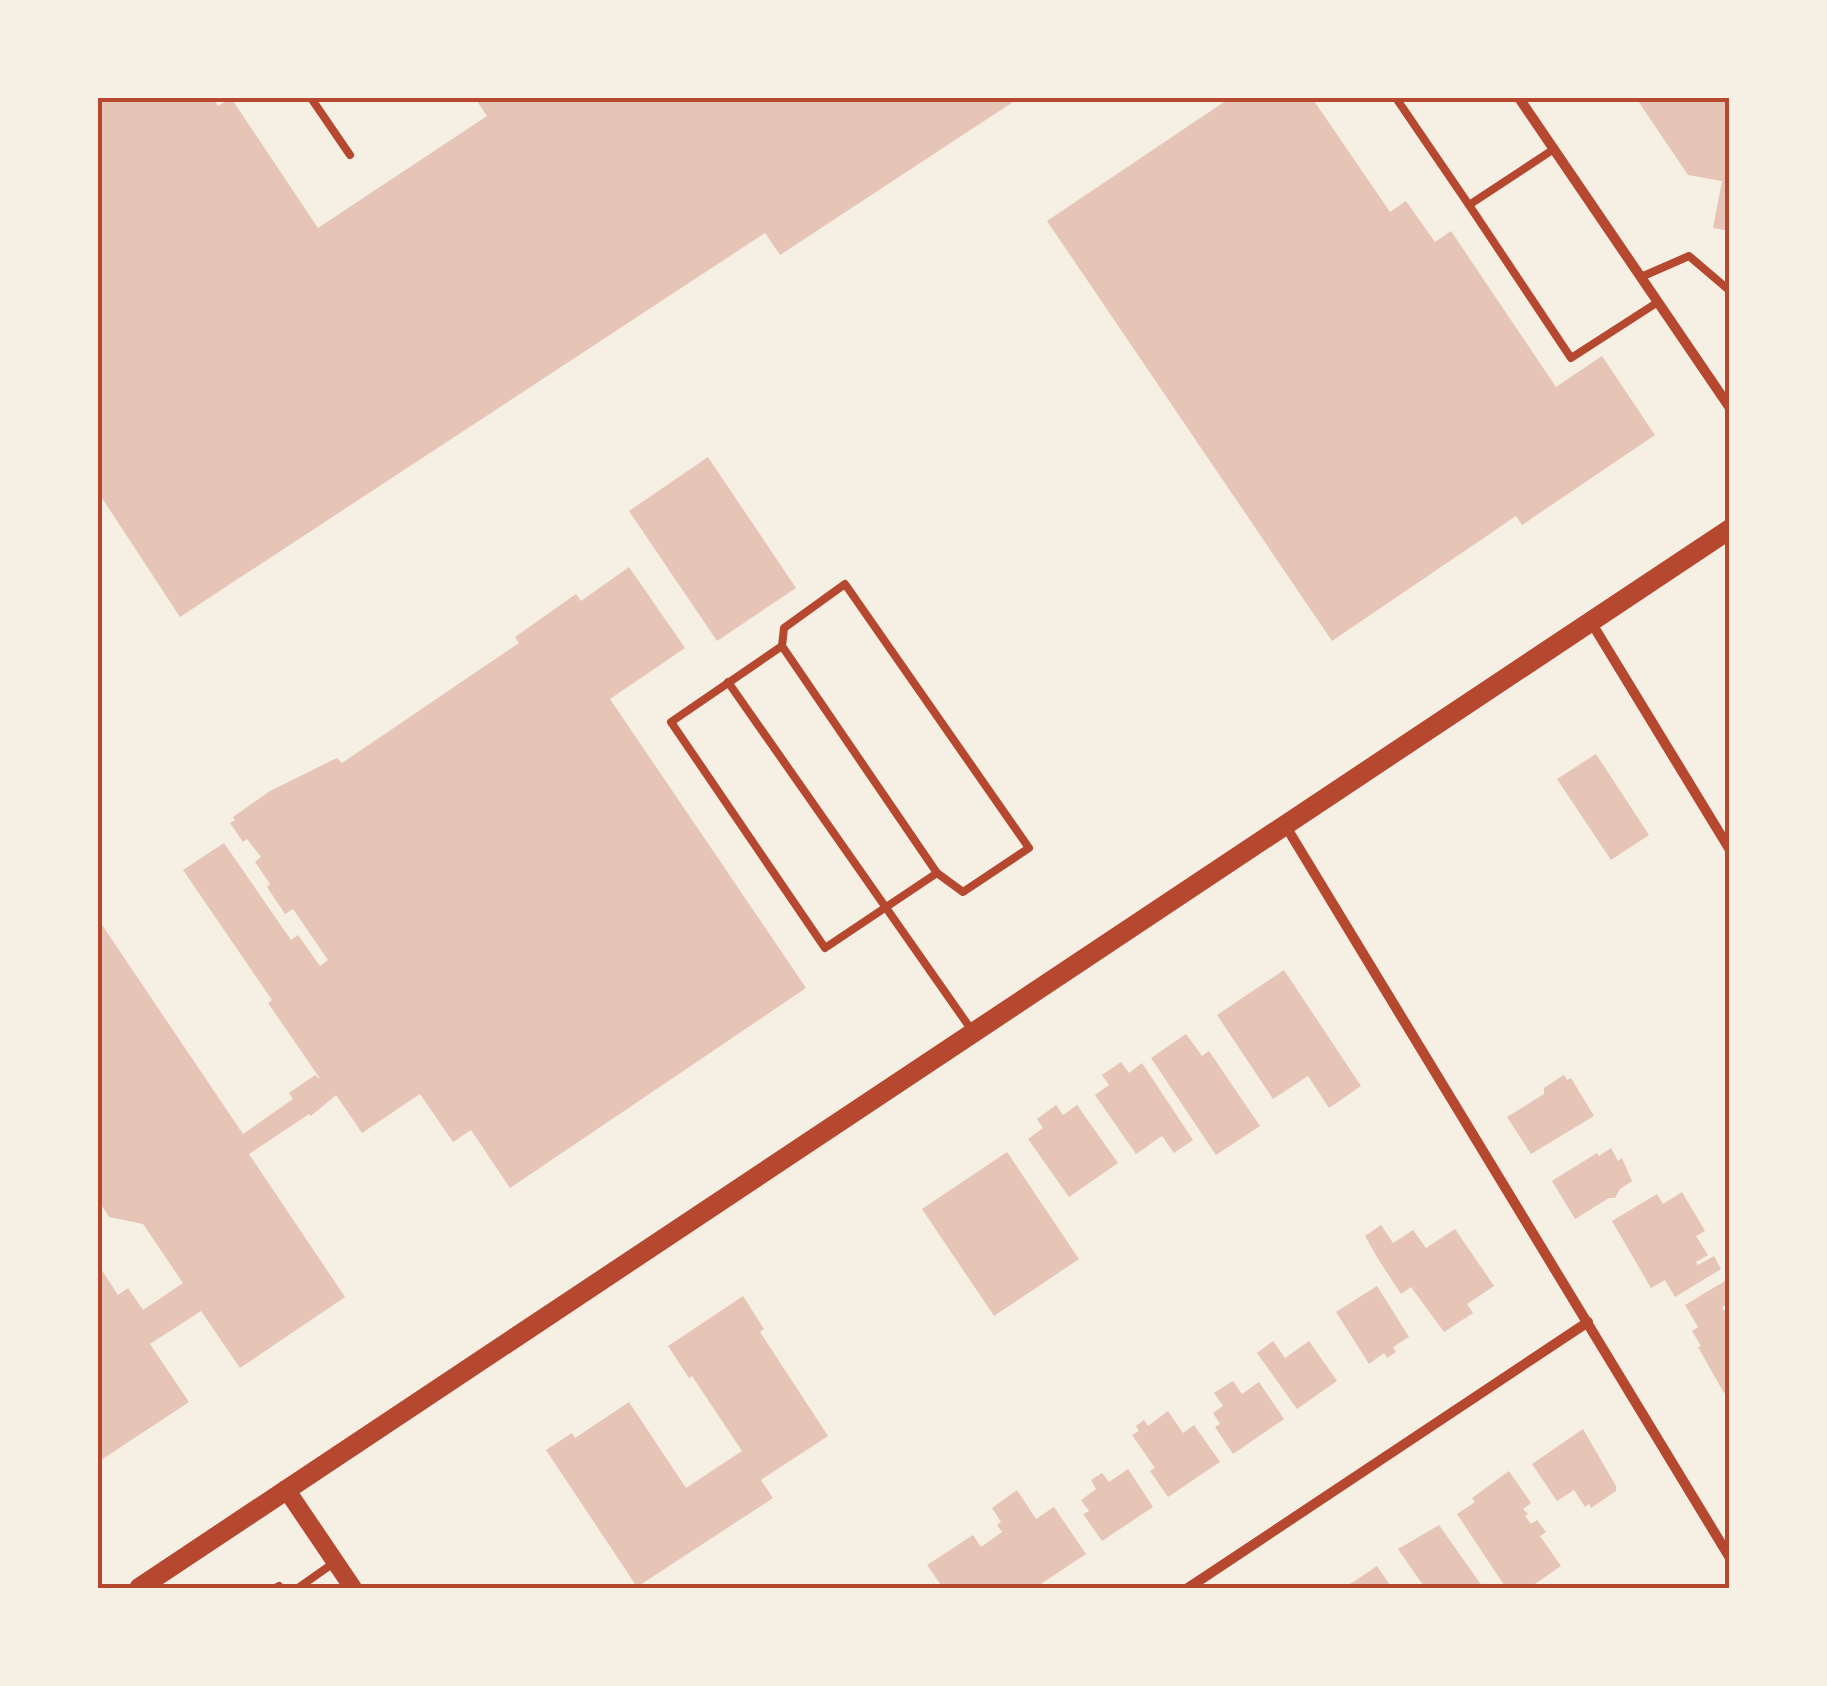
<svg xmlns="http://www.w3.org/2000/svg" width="1827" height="1686" font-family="'DejaVu Sans',sans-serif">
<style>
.building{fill:#e6c5b7}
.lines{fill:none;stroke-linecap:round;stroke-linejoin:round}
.service{stroke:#b5482f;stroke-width:8}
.minor{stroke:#b5482f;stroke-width:10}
.tertiary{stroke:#b5482f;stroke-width:18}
.secondary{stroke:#b5482f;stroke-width:20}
.neatline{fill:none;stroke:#b5482f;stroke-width:4}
</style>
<rect width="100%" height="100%" fill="#f6efe4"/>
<g class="building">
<path d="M98,98H213L218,106L231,98L318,228L487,116L475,98H1019L780,255L765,233L180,617L98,492Z"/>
<path d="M1230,98H1312L1390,212L1406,201L1435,242L1451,231L1556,387L1602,356L1655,435L1522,525L1516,516L1332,641L1047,221Z"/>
<path d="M1636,98H1730V231L1713,228L1722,181L1688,175Z"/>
<path d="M708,457L796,588L717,641L629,511Z"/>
<path d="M629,567L685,648L610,699L806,988L510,1188L471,1130L453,1142L420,1094L362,1133L336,1095L311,1116L309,1114L249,1154L345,1297L240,1368L201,1311L150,1344L189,1402L98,1462V1271L101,1269L118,1295L128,1288L143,1310L183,1283L143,1224L109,1217L98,1200V919L243,1134L293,1099L289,1093L315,1075L321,1080L268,1003L272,1000L183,870L224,843L291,940L298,935L320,966L328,960L293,909L285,914L267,887L270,884L255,862L261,857L247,839L243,842L230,823L235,820L233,817L270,791L337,758L342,763L519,643L515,637L576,594L581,601Z"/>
<path d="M1596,754L1649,835L1611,860L1557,779Z"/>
<path d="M1284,970L1361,1086L1329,1108L1308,1076L1273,1099L1217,1015Z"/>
<path d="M1186,1034L1202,1056L1209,1051L1260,1126L1216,1155L1151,1058Z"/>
<path d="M1121,1062L1129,1073L1142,1063L1193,1140L1174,1153L1162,1136L1136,1154L1095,1095L1109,1085L1102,1075Z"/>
<path d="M1564,1075L1567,1080L1571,1078L1594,1116L1531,1154L1507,1117L1544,1094V1088Z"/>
<path d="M1056,1105L1063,1115L1077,1105L1118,1163L1069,1197L1028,1139L1043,1128L1037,1119Z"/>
<path d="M1611,1148L1618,1161L1622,1158L1632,1181L1620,1189L1615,1198H1609L1575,1219L1552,1181L1597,1153L1599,1156Z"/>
<path d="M1007,1152L1079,1259L994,1316L922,1209Z"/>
<path d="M1682,1192L1705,1231L1696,1236L1708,1255L1696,1262L1698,1265L1714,1256L1721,1269L1675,1297L1665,1280L1651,1288L1612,1221L1657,1194L1663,1204Z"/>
<path d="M1381,1225L1393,1243L1413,1230L1426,1248L1455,1229L1494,1286L1467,1304L1473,1313L1444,1332L1411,1287L1401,1294L1380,1262L1365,1236Z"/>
<path d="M1730,1278V1303L1722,1307L1724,1311L1730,1307V1389L1724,1393L1698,1347L1701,1346L1692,1331L1698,1327L1685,1305Z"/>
<path d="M1377,1286L1409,1337L1393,1347L1396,1352L1387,1358L1384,1353L1369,1364L1336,1312Z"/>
<path d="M743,1296L764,1329L760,1332L828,1436L761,1480L773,1498L637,1587L546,1450L572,1433L575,1438L629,1402L686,1488L742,1451L692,1376L689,1378L668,1346Z"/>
<path d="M1273,1341L1285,1358L1309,1341L1337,1381L1297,1409L1257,1353Z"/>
<path d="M1233,1381L1242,1394L1259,1382L1284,1419L1233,1454L1215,1427L1220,1424L1213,1413L1223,1406L1214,1393Z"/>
<path d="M1168,1411L1183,1433L1194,1425L1220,1462L1168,1497L1150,1471L1155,1468L1132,1435L1139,1431L1136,1426L1144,1420L1148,1426Z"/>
<path d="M1583,1429L1616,1486V1491L1591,1508L1589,1504L1585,1507L1574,1490L1557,1501L1532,1464Z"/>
<path d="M1128,1469L1153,1507L1102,1541L1083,1514L1089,1511L1081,1500L1096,1489L1091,1480L1102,1473L1109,1482Z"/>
<path d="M1509,1471L1531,1503L1523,1509L1528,1514L1525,1516L1531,1524L1537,1520L1546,1532L1540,1536L1561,1566L1529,1588H1506L1457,1514L1475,1502L1472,1498Z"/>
<path d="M1017,1490L1036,1519L1054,1507L1086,1554L1035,1588H943L927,1565L973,1535L981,1547L1002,1532L997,1525L1001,1522L992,1508Z"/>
<path d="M1439,1525L1482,1586L1485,1583L1489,1588H1425L1398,1549Z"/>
<path d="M1377,1566L1392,1588H1342L1355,1581Z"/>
</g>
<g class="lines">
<g class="service">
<path d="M311,98L350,155"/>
<path d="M1396,98L1469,205L1554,149"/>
<path d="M1469,205L1571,358L1658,302"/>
<path d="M1641,277L1689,256L1730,291"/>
<path d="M845,584L1029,848L963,892L937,873L825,948L671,722L782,646L784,628Z"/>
<path d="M782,646L937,873"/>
<path d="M728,682L973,1032"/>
<path d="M275,1588L279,1586L280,1588"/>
<path d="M298,1588L335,1562"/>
</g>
<g class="minor">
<path d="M1519,98L1730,408"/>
<path d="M1591,622L1730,850"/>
<path d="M1285,825L1730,1558"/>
<path d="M1188,1588L1588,1322"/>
</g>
<path class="tertiary" d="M286,1489L353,1588"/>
<path class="secondary" d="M139,1588L1730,529"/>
</g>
<rect width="1827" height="1686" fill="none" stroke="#f6efe4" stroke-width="200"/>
<rect x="100" y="100" width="1627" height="1486" class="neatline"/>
</svg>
